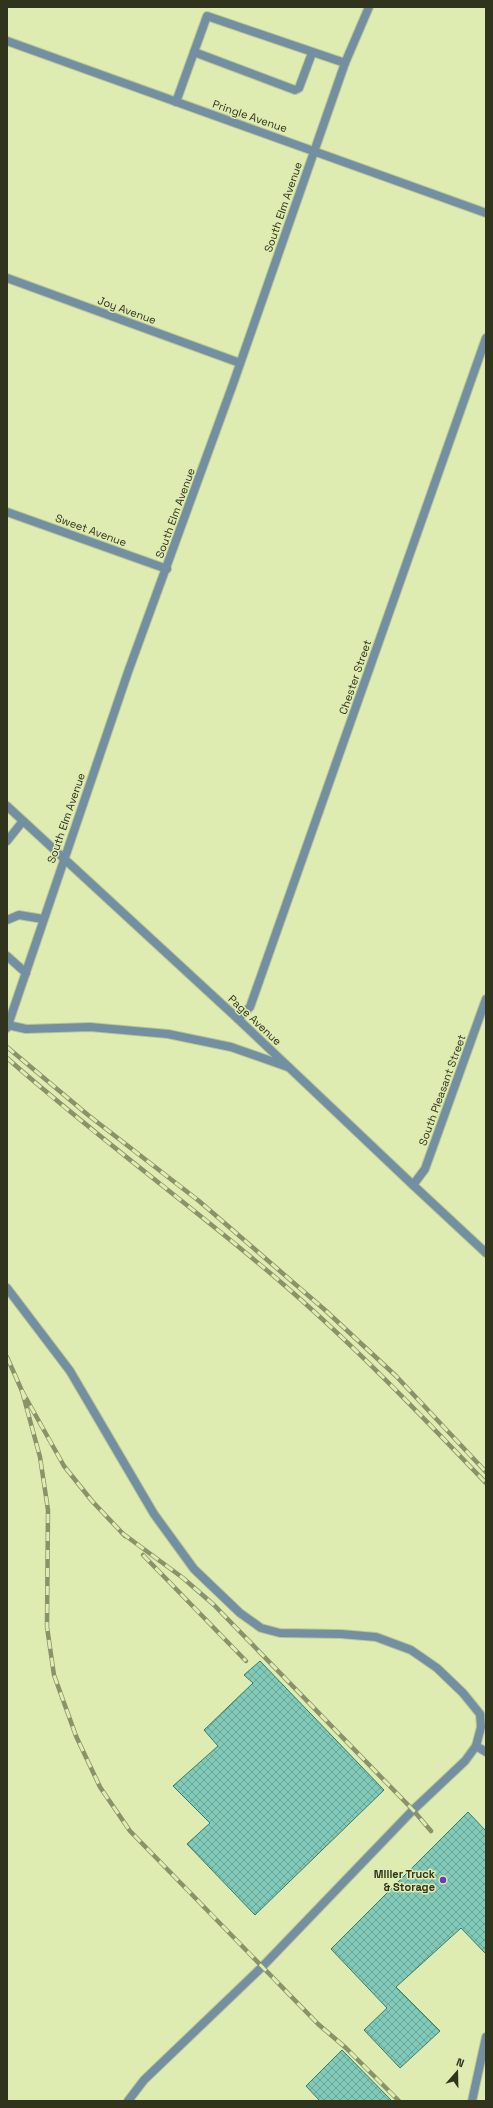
<svg xmlns="http://www.w3.org/2000/svg" width="493" height="2108" font-family="'Space Grotesk',sans-serif">
<style>
.building{fill:url(#building-cross-hatch);stroke:#337d6e}
.lines{fill:none;stroke-linecap:round;stroke-linejoin:round}
.service-casing{stroke:#bbc693;stroke-width:10}
.minor-casing{stroke:#bbc693;stroke-width:10}
.tertiary-casing{stroke:#bbc693;stroke-width:10}
.service{stroke:#738fa2;stroke-width:8}
.minor{stroke:#738fa2;stroke-width:8}
.tertiary{stroke:#738fa2;stroke-width:8}
.rail-casing{stroke:#8a9269;stroke-width:4.5}
.rail{stroke:#deebb1;stroke-width:3;stroke-dasharray:9;stroke-linecap:butt}
.poi-dot{fill:#6c3bb3;stroke:#deebb1;stroke-width:1.5}
.labels{text-anchor:middle;stroke-width:3;stroke-linejoin:round;paint-order:stroke}
.street-label{font-size:11px;fill:#30341d;stroke:#deebb1}
.poi-label{font-size:11px;font-weight:bold;fill:#30341d;stroke:#deebb1;text-anchor:end}
</style>
<defs>
<pattern id="building-cross-hatch" width="8" height="8" patternUnits="userSpaceOnUse"><rect width="8" height="8" fill="#81c9b8"/><path d="M0 0l8 8M0 8l8-8" fill="none" stroke="#6aa495"/></pattern>
</defs>
<rect width="100%" height="100%" fill="#deebb1"/>
<g class="building">
<path d="M260,1661L384,1790L255,1915L187,1844L210,1823L173,1786L218,1746L204,1730L253,1683L244,1675Z"/>
<path d="M468,1812L486,1831V1954L461,1928L396,1987L440,2031L400,2068L364,2030L387,2008L331,1949Z"/>
<path d="M342,2050L392,2101H320L306,2086Z"/>
</g>
<g class="lines">
<defs>
<g id="service">
<path d="M194,52L295,90L299,88L312,53"/>
<path d="M176,102L207,16L345,63"/>
<path d="M7,841L23,821"/>
<path d="M7,920L19,915L43,919"/>
<path d="M7,956L26,973"/>
<path d="M7,1288L70,1371L154,1514L194,1569L240,1613L261,1628L280,1633L341,1634L376,1637L411,1650L437,1668L463,1693L480,1714L481,1727L476,1746L465,1761L413,1810L262,1967L144,2080L128,2101"/>
<path d="M476,1746L486,1752"/>
<path d="M472,2101L486,2037"/>
</g>
<g id="minor">
<path d="M7,41L486,213"/>
<path d="M7,278L240,363"/>
<path d="M7,512L167,569"/>
<path d="M238,1019L250,1007L486,338"/>
<path d="M413,1185L425,1169L486,999"/>
</g>
<g id="tertiary">
<path d="M7,806L238,1019L413,1185L486,1253"/>
<path d="M8,1025L26,1029L90,1027L168,1034L231,1047L288,1067"/>
<path d="M7,1028L128,672L233,384L345,63L369,7"/>
</g>
</defs>
<use href="#service" class="service-casing"/>
<use href="#minor" class="minor-casing"/>
<use href="#tertiary" class="tertiary-casing"/>
<use href="#service" class="service"/>
<use href="#minor" class="minor"/>
<use href="#tertiary" class="tertiary"/>
<defs>
<g id="rail">
<path d="M7,1047L88,1115L199,1201L325,1310L396,1376L486,1472"/>
<path d="M7,1058C94,1135 188,1203 276,1278C351,1342 418,1412 486,1483"/>
<path d="M7,1357L22,1391L64,1466L92,1501L125,1536"/>
<path d="M22,1391L40,1457L48,1510L47,1627L54,1675L76,1736L100,1787L130,1831L318,2024L346,2048L399,2101"/>
<path d="M122,1533L183,1578L214,1605L413,1810L431,1831"/>
<path d="M143,1555L246,1661"/>
</g>
</defs>
<use href="#rail" class="rail-casing"/>
<use href="#rail" class="rail"/>
</g>
<circle class="poi-dot" cx="443" cy="1880" r="4"/>
<g class="labels">
<g class="street-label">
<text transform="translate(250 116) rotate(19)" y="4">Pringle Avenue</text>
<text transform="translate(283 207) rotate(-71)" y="4">South Elm Avenue</text>
<text transform="translate(127 310) rotate(20)" y="4">Joy Avenue</text>
<text transform="translate(175 513) rotate(-70)" y="4">South Elm Avenue</text>
<text transform="translate(91 530) rotate(20)" y="4">Sweet Avenue</text>
<text transform="translate(355 677) rotate(-71)" y="4">Chester Street</text>
<text transform="translate(66 818) rotate(-71)" y="4">South Elm Avenue</text>
<text transform="translate(255 1020) rotate(43)" y="4">Page Avenue</text>
<text transform="translate(442 1090) rotate(-70)" y="4">South Pleasant Street</text>
</g>
<g class="poi-label">
<text x="435" y="1878">Miller Truck<tspan x="435" dy="13">&amp; Storage</tspan></text>
</g>
</g>
<rect width="493" height="2108" fill="none" stroke="#30341d" stroke-width="16"/>
<g transform="translate(457 2072) rotate(20)" stroke="#deebb1" stroke-width="3" paint-order="stroke">
<path d="M0-3L7 15L0 10L-7 15Z" fill="#30341d"/>
<text y="-6" font-size="11" font-weight="bold" text-anchor="middle" fill="#30341d">N</text>
</g>
</svg>
